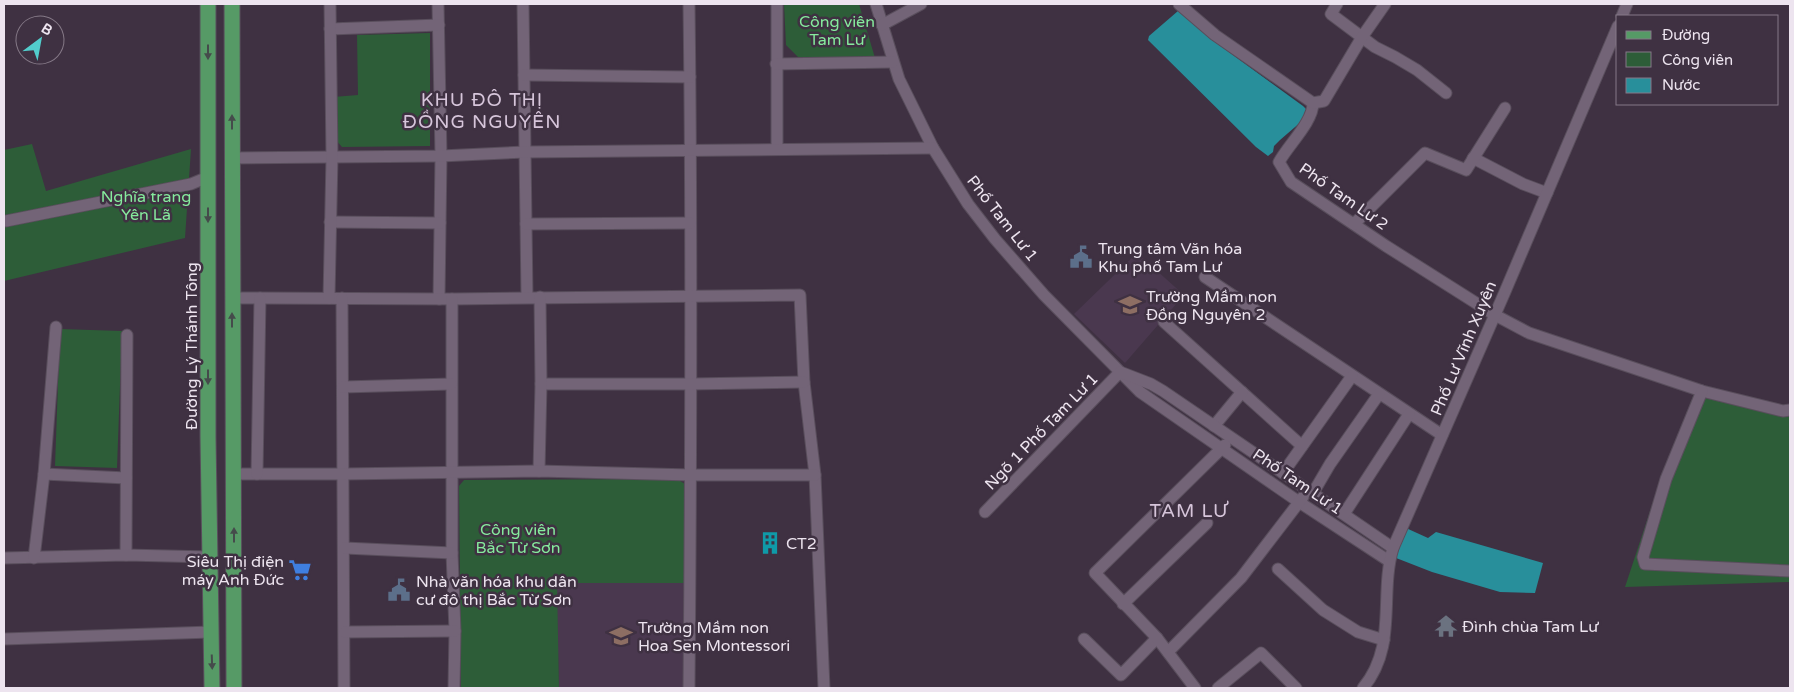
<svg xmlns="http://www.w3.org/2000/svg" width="1794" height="692" font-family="'Varela Round',sans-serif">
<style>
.built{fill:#4a384f}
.green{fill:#2d5d38}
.water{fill:#288f9b}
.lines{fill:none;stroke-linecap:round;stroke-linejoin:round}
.minor-casing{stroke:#594e5c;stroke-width:13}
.major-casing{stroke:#594e5c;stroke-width:17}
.minor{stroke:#736477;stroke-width:11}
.major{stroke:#569a66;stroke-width:15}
.oneway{fill:#454b4b}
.labels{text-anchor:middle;stroke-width:5;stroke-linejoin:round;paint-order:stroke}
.park-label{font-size:16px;fill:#86eb9d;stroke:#3f3142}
.street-label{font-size:16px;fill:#ede4ef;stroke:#3f3142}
.poi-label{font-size:16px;fill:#ede4ef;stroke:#3f3142;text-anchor:start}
.quarter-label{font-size:19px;letter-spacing:1px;fill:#d6c5da;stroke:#3f3142}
</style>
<rect width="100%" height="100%" fill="#3f3142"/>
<g class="built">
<path d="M1137,253L1184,295L1125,363L1074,314Z"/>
<path d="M556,583H684L686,688H559Z"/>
</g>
<g class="green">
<path d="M784,4H859L875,58L798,57L786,45Z"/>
<path d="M430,33V146L342,147L335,139L333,97L358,95L357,35Z"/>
<path d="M32,144L46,191L191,149L185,238L4,281V150Z"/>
<path d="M60,329L122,331L117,468L55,466Z"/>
<path d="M1694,394L1790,415V582L1625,587L1659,484Z"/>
<path d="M677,479L685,484L684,583H557L559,688H461L459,486L464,480Z"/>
</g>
<g class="water">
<path d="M1178,11L1215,42L1303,106L1307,110L1302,121L1280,140L1274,146L1273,152L1268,156L1256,147L1148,40L1149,36Z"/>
<path d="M1406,528L1428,538L1436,532L1543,563L1535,593L1500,592L1432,572L1391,556Z"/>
</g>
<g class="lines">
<defs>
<g id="minor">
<path d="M438,4L441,156L439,299"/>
<path d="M523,4L527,297"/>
<path d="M689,4C692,232 691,460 689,688"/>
<path d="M777,4V149"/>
<path d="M876,4L899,79L933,148L968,204L995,239L1044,295L1140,392L1299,502L1389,561"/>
<path d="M1179,4L1215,35L1313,103C1313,122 1288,145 1279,162L1291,182L1386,246L1495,315L1529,333L1702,391L1783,411L1790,410"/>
<path d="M1337,4L1331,14L1375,47L1395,57L1417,70L1446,93"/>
<path d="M1622,16L1627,4"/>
<path d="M882,25L921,4"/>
<path d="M330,29L439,25"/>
<path d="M776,64L893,62"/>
<path d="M524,75L690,77"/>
<path d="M1313,103L1324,101L1362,37L1385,4"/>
<path d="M232,158L441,156L525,152L933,148"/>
<path d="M1473,158L1523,184L1547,193"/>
<path d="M6,221L191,184L208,177"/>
<path d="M330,222L440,223"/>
<path d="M526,224L690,223"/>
<path d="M1354,224L1425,153L1466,170L1505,108"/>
<path d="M1205,277L1442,435"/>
<path d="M232,298L452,299L800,295L804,382L815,475L824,688"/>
<path d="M329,298L332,157L330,4"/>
<path d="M342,298L344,688"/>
<path d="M452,299V553L455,631L454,688"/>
<path d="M1164,322L1302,446"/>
<path d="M541,384H690L804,382"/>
<path d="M343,387L451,384"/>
<path d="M1702,391L1666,479L1643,557L1645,564L1790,571"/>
<path d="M1214,426L1242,392"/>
<path d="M539,471L541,384L540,297"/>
<path d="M1283,473L1352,376"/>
<path d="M44,474L126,478"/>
<path d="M234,474H343L539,471L691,475H815"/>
<path d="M257,474L260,298"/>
<path d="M1313,493L1330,464L1379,394"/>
<path d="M985,512L1120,372L1151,384L1163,391L1393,548"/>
<path d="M1344,514L1409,414"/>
<path d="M345,548L452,553"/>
<path d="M126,555L127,335"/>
<path d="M4,558L126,555L210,557"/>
<path d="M34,558L44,474L56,327"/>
<path d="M1278,569L1323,610L1358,632L1384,640"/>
<path d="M1123,604L1207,523"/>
<path d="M345,632L455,631"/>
<path d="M4,639L211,632"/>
<path d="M1084,639L1121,675L1157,638"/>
<path d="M1168,652L1241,578L1303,497"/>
<path d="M1195,688L1157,638L1095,573L1225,445"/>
<path d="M1218,688L1261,653L1296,688"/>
<path d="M1363,688C1398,646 1379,595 1393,548L1504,294L1618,26"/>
</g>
<g id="major">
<path d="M208,4V437L212,688"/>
<path d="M232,4L234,688"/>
</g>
</defs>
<use href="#minor" class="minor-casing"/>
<use href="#major" class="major-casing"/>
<use href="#minor" class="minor"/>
<use href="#major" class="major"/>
</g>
<defs><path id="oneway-solid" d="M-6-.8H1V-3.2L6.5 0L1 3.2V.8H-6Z" transform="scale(1.25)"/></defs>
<g class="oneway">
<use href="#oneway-solid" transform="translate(208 52) rotate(90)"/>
<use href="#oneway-solid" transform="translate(232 122) rotate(-90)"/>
<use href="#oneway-solid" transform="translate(208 215) rotate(90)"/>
<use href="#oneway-solid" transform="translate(232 320) rotate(-90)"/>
<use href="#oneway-solid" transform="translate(208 377) rotate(90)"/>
<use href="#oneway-solid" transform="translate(234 535) rotate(-90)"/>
<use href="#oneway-solid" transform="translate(212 662) rotate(88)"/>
</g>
<defs>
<symbol id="civic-bare" viewBox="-9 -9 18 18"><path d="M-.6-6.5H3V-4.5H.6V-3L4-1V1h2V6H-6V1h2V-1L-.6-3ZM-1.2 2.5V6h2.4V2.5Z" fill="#5c6f8a" stroke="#3f3142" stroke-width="2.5" paint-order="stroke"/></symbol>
<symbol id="school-bare" viewBox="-9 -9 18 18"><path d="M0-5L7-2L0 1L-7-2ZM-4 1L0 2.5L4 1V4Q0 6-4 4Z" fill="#8d6e63" stroke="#3f3142" stroke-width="2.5" paint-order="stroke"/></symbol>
<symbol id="building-bare" viewBox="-9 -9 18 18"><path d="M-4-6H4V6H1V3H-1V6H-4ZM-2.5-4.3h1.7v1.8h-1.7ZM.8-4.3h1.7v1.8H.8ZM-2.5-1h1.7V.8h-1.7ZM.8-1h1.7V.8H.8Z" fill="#0f9aa8" stroke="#3f3142" stroke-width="2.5" paint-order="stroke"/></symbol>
<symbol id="supermarket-bare" viewBox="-9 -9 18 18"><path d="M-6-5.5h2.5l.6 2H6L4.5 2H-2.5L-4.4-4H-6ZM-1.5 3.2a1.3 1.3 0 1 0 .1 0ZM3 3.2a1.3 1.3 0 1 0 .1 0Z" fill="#3f7fe0" stroke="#3f3142" stroke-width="2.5" paint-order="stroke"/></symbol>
<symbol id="temple-bare" viewBox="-9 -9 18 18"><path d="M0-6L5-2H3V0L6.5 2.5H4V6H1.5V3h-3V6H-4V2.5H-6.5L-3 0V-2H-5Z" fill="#6b7280" stroke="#3f3142" stroke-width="2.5" paint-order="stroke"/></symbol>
</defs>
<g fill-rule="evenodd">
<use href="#civic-bare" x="1065" y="241" width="32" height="32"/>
<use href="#school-bare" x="1114" y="289" width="32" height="32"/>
<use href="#building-bare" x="754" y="527" width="32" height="32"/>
<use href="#supermarket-bare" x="284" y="554" width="32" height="32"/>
<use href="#civic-bare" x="383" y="574" width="32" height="32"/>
<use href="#temple-bare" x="1430" y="610" width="32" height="32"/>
<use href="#school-bare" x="605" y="620" width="32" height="32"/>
</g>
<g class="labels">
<g class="park-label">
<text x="837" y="27">Công viên<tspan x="837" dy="18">Tam Lư</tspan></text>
<text x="146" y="202">Nghĩa trang<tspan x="146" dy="18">Yên Lã</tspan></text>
<text x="518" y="535">Công viên<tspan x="518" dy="18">Bắc Từ Sơn</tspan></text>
</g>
<g class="street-label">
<text transform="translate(1344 196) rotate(35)" y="6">Phố Tam Lư 2</text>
<text transform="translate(1003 218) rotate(52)" y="6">Phố Tam Lư 1</text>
<text transform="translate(191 346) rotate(-90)" y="6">Đường Lý Thánh Tông</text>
<text transform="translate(1463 348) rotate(-67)" y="6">Phố Lư Vĩnh Xuyên</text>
<text transform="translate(1041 431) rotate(-46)" y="6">Ngõ 1 Phố Tam Lư 1</text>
<text transform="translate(1298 481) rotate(34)" y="6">Phố Tam Lư 1</text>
</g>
<g class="poi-label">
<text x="1098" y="254">Trung tâm Văn hóa<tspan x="1098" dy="18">Khu phố Tam Lư</tspan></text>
<text x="1146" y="302">Trường Mầm non<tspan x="1146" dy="18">Đồng Nguyên 2</tspan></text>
<text x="786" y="549">CT2</text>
<text x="284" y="567" text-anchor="end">Siêu Thị điện<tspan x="284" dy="18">máy Anh Đức</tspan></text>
<text x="416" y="587">Nhà văn hóa khu dân<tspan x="416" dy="18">cư đô thị Bắc Từ Sơn</tspan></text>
<text x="1462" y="632">Đình chùa Tam Lư</text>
<text x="638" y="633">Trường Mầm non<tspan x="638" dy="18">Hoa Sen Montessori</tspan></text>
</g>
<g class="quarter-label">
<text x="482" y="106">KHU ĐÔ THỊ<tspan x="482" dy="22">ĐỒNG NGUYÊN</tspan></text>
<text x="1189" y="517">TAM LƯ</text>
</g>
</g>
<rect width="1794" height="692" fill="none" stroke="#ede4ef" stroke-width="10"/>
<rect x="1616" y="15" width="162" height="90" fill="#3f3142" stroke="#857987"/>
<rect x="1626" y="31" width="25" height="8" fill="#569a66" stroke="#857987"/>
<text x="1662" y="40" font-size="15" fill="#ede4ef">Đường</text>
<rect x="1626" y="52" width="25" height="15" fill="#2d5d38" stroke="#857987"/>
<text x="1662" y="65" font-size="15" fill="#ede4ef">Công viên</text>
<rect x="1626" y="78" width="25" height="15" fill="#288f9b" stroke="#857987"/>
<text x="1662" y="90" font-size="15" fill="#ede4ef">Nước</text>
<g transform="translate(40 40) rotate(32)"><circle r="24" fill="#3f3142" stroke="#857987"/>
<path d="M0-4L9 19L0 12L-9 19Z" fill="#52cdcc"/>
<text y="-8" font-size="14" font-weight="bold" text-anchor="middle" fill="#ede4ef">B</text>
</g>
</svg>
